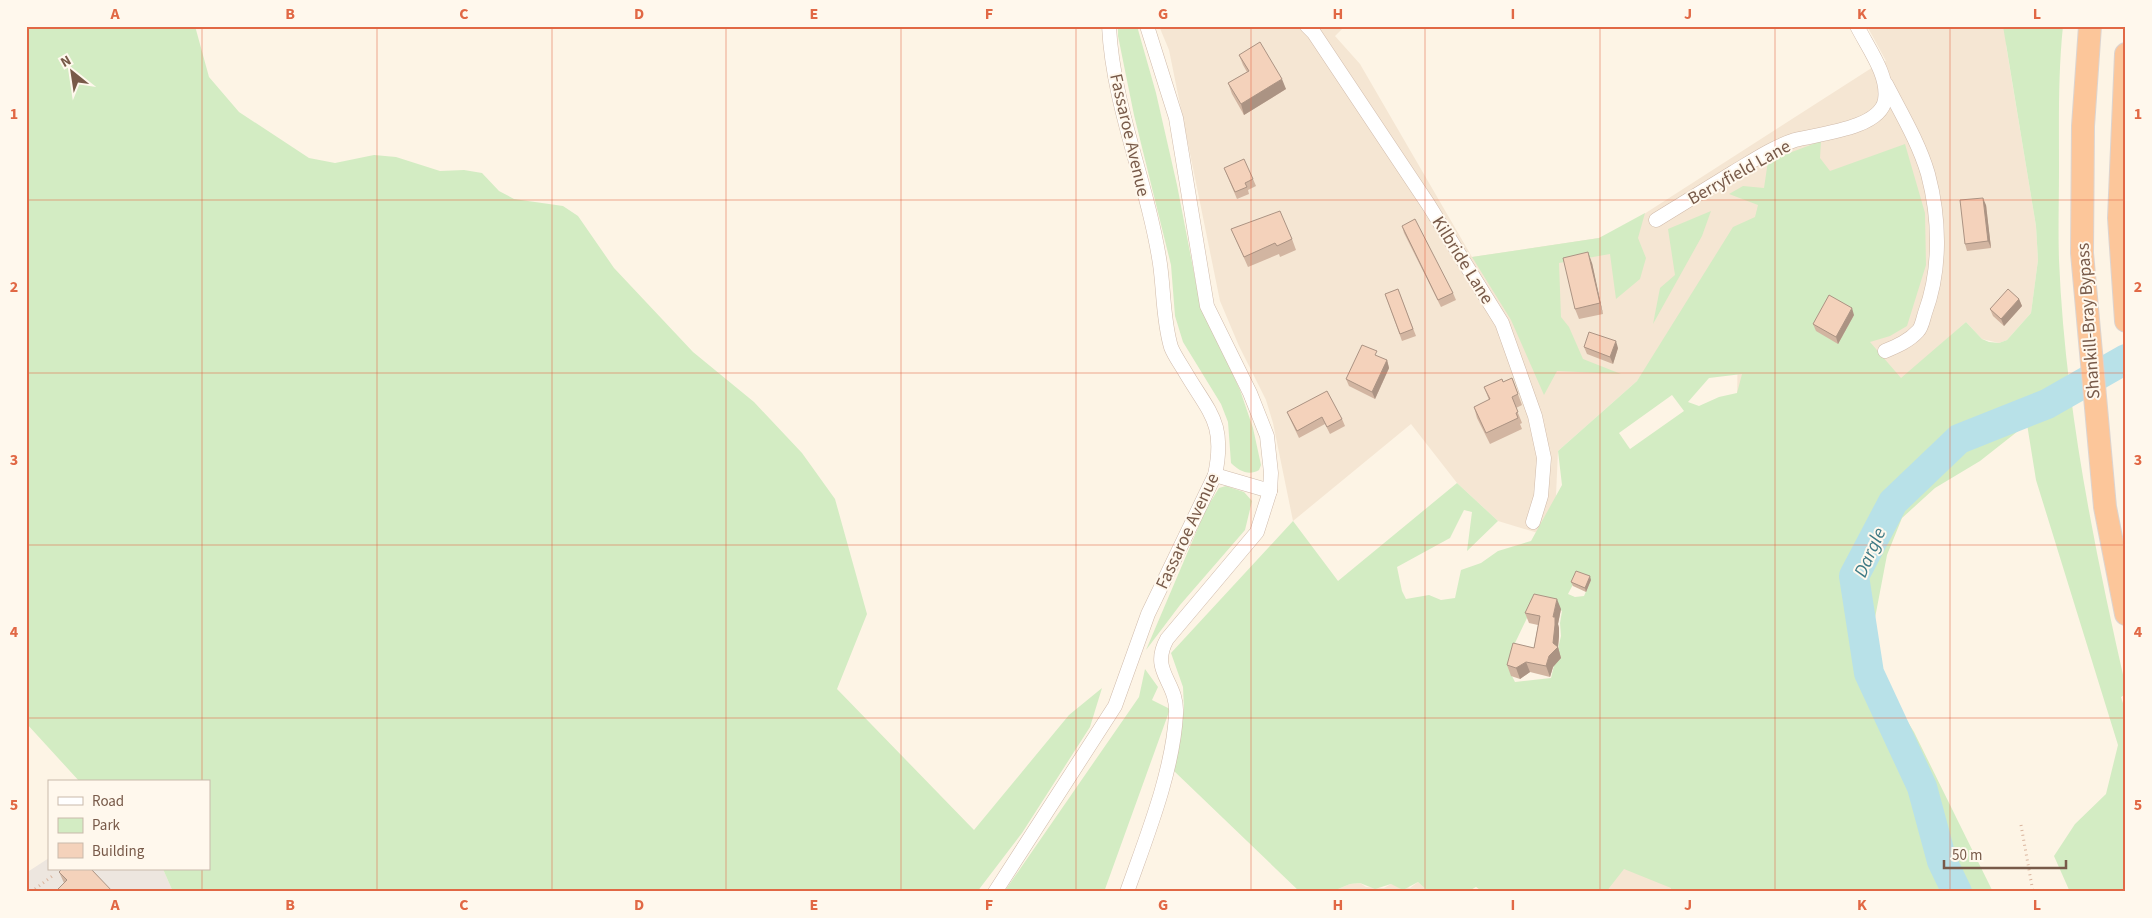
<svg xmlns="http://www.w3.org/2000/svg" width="2152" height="918" font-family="'Source Sans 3',sans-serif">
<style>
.residential{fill:#f5e6d3}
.industrial{fill:#ede6df}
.green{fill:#d3ecc3;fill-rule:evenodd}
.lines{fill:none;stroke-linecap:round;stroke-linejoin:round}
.river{stroke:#b8e1e8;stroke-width:30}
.minor-casing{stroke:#d0bbab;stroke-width:15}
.trunk-casing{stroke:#dcd4d0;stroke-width:24}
.path{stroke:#dab59e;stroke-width:3;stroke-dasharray:1 4;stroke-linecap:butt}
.minor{stroke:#fff;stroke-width:14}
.trunk{stroke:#fcc69a;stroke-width:22}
.wall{fill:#d2b5a1}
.shaded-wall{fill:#ab9383}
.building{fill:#f4d2bb;stroke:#ab9383}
.grid{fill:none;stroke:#e16845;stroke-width:1;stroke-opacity:0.55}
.labels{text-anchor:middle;stroke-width:4;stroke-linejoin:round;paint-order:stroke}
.street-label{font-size:18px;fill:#785a49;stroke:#fff8ed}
.water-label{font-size:19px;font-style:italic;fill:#3e7a85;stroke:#fff8ed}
.neatline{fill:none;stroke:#e16845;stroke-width:2}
.grid-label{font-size:16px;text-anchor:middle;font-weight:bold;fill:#e16845}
</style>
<rect width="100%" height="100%" fill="#fdf4e5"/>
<g class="residential">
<path d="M1159,26H1345L1335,36L1360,64L1472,257L1599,238L1627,225L1870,69L1886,61L1867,26H2008L2006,45L2036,226L2038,260L2031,313L2007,340L1999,343L1982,339L1966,322L1902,379L1737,410L1739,232L1637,381L1558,451L1555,518L1541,534L1498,521L1457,483L1411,424L1293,521L1273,423L1266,400L1239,346L1220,301L1169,50Z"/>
<path d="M1700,842L1718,892H1557Z"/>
<path d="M1418,882L1429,892H1331L1350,884L1360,883L1366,887L1384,888L1391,884L1410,888Z"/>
</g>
<path class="industrial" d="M49,858V869H163L173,892H26V873Z"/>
<g class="green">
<path d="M26,26H195L209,77L239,112L309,158L335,163L374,155L396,157L440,171L464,170L482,173L499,191L514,199L563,206L578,216L614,268L693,352L754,402L802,453L835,499L867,614L837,689L974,830L1069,715L1102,688L1090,727L1022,833L977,892H173L163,869H209V782H80L26,723Z"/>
<path d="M1118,26H1137L1156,93L1177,185L1200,304L1240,390L1253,428L1261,465L1259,470C1249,476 1239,471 1231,463L1228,422L1221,404L1183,342L1175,316L1171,265L1134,115L1118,36Z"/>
<path d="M2003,26H2063C2058,74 2059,122 2059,169C2059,200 2058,230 2059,260C2065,405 2094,547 2126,688V694L2121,697L2126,713V892H2070L2054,856L2075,824L2106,794L2118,745L2036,480L2027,424L1980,461L1935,488L1902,518L1887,555L1875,618L1885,685L1914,732L1993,892H1671V888L1624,869L1606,892H1483L1476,887L1467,892H1429L1418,882L1403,890L1391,884L1375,889L1360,883L1350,884L1331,892H1300L1174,771L1184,709L1183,687L1171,653L1293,521L1338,581L1457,483L1498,521L1467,551L1472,512L1464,510L1450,538L1397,567L1402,591L1406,599L1429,595L1441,600L1455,598L1461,570L1481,563L1498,551L1531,541L1562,485L1558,451L1637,381L1733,227L1755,217L1758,205L1729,194L1743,186L1764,188L1768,161L1821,141L1820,158L1830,171L1905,144L1925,213L1926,265L1907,326L1890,336L1870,342L1901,378L1966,322L1982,339L1989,342L1999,343L2007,340L2031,313L2038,260L2036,226ZM1742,374L1737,393L1719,397L1699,406L1688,402L1709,378ZM1672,395L1684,411L1630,449L1619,433ZM1578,575L1591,580L1584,596L1575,597L1568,594ZM1538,595L1562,611L1560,623L1561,636L1551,678L1515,682L1510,672L1515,643Z"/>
<path d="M1711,211L1702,236L1653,324L1660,288L1675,275L1668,229Z"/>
<path d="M1645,213L1638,238L1646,258L1640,279L1616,299L1610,254L1559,263L1561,317L1569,327L1583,359L1621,374L1557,371L1544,395L1511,320L1472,257L1599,238Z"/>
<path d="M1226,486L1244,492L1252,501L1245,530L1180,605L1146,650L1206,509L1219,488Z"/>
<path d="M1145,669L1158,687L1152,700L1170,709L1104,892H1004L1139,697Z"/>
</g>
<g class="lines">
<path class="river" d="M1957,892L1942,861L1922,787L1869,673L1854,576L1893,502L1959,439L2047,404L2126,359"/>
<defs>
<g id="minor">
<path d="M1307,26L1314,33L1428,204L1502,323L1535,416L1544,458L1541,496L1533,522"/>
<path d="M1656,220C1682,204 1708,188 1734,172C1754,160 1773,147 1795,140C1817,134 1880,129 1885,100C1889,75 1868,48 1857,26"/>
<path d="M1885,351C1897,346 1909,341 1918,331C1922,327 1923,319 1925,313C1941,270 1940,219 1928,174C1919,143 1901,113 1886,84"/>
<path d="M1215,475L1270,491"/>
<path d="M995,892L1115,706L1148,614L1215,475C1226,422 1209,413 1184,370C1180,363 1174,355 1171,347C1163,320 1164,292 1160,264C1148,184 1113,108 1109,26"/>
<path d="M1127,892C1146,838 1173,772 1176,714C1178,681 1149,672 1167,639L1257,532L1270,491L1271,473L1267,436L1250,393L1207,306L1176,118L1147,26"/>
</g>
<g id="trunk">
<path d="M2090,26L2083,126L2082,253L2105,507L2126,614"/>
<path d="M2126,54L2119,218L2126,321"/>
</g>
</defs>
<use href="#minor" class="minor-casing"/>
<use href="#trunk" class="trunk-casing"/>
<g class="path">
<path d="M2021,825L2033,892"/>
<path d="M31,892L55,874"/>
</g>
<use href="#minor" class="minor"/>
<use href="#trunk" class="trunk"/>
</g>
<g class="wall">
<path d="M1239,55L1286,89L1244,115L1232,94L1228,83L1247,72L1243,65Z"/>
<path d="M1224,168L1253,179L1256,186L1248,190L1249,194L1237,199Z"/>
<path d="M1986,205L1991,248L1967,251L1965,244Z"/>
<path d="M1402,226L1453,293L1456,300L1441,307L1404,233Z"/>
<path d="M1231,229L1292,239L1296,250L1280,257L1279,254L1248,267Z"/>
<path d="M1592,263L1603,314L1579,319L1575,309Z"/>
<path d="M1398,289L1416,336L1402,341L1385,294Z"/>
<path d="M2019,299L2022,306L2004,326L1993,316L1990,309Z"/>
<path d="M1854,315L1838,344L1816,331L1813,324Z"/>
<path d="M1584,347L1618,348L1613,364L1587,354Z"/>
<path d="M1379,357L1387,360L1389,368L1375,399L1349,386L1346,379Z"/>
<path d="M1512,378L1522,405L1516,408L1522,423L1520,424L1522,429L1490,444L1477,418L1474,407L1489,400L1484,387L1503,382Z"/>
<path d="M1287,412L1342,419L1345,426L1330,434L1325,424L1299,438L1290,419Z"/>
<path d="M1591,580L1586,592L1573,586L1571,582Z"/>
<path d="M1561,609L1558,624L1559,628V636L1558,647L1561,658L1553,667L1550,677L1530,672L1520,679L1511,676L1507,665L1534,648L1538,625L1529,623L1525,613Z"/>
<path d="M91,869L64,883L59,872Z"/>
</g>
<g class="shaded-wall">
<path d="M1282,79L1286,89L1244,115L1241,104Z"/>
<path d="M1983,198L1986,205L1991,248L1988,241Z"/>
<path d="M1588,252L1592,263L1603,314L1600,303Z"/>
<path d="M2019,299L2022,306L2004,326L2001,319Z"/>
<path d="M1852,308L1854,315L1838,344L1836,337Z"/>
<path d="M1616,341L1618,348L1613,364L1610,357Z"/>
<path d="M1387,360L1389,368L1375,399L1372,392Z"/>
<path d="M1590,576L1591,580L1586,592L1585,588Z"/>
<path d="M1557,599L1561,609L1558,624L1559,628V636L1558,647L1561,658L1553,667L1550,677L1546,666L1553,643V617Z"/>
<path d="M1526,662L1530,672L1520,679L1516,668Z"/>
</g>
<g class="building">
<path d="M1260,42L1282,79L1241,104L1228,83L1249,71L1239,55Z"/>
<path d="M1244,159L1253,179L1245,183L1247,187L1235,192L1224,168Z"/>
<path d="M1983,198L1988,241L1965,244L1960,200Z"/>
<path d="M1280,211L1292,239L1277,246L1275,243L1244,257L1231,229Z"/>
<path d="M1415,219L1453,293L1438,300L1402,226Z"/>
<path d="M1588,252L1600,303L1575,309L1563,258Z"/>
<path d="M1398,289L1413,329L1400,334L1385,294Z"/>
<path d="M2008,289L2019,299L2001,319L1990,309Z"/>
<path d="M1829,295L1852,308L1836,337L1813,324Z"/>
<path d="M1589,332L1616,341L1610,357L1584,347Z"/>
<path d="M1362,345L1377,351L1375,355L1387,360L1372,392L1346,379Z"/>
<path d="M1512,378L1518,394L1512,397L1518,412L1516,413L1518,418L1486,433L1474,407L1490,399L1484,387L1502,379L1503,382Z"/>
<path d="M1327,391L1342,419L1327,427L1322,417L1297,431L1287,412Z"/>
<path d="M1576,571L1590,576L1585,588L1571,582Z"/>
<path d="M1534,594L1557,599L1553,617H1555V625L1553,643L1558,647L1549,656L1546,666L1526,662L1516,668L1507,665L1513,643L1534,648L1540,616L1525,613Z"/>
<path d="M62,869H91L113,892H55L67,880L59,872Z"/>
</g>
<path class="grid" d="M202,26V782M377,26V892M552,26V892M726,26V892M901,26V892M1076,26V892M1251,26V892M1425,26V892M1600,26V892M1775,26V892M1950,26V892M26,200H2126M26,373H2126M26,545H2126M26,718H2126M202,869V892"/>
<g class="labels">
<g class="street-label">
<text transform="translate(1130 135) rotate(77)" y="6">Fassaroe Avenue</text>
<text transform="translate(1739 172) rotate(-29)" y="6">Berryfield Lane</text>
<text transform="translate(1463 260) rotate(58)" y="6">Kilbride Lane</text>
<text transform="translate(2088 321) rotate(-94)" y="6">Shankill-Bray Bypass</text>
<text transform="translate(1187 531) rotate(-65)" y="6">Fassaroe Avenue</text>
</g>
<g class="water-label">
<text transform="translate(1869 552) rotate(-66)" y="7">Dargle</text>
</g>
</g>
<rect width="2152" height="918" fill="none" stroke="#fff8ed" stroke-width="55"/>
<rect x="48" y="780" width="162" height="90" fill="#fff8ed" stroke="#c9b9ab"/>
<rect x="58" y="797" width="25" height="8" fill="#ffffff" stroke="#c9b9ab"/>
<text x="92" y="806" font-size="15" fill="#785a49">Road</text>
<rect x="58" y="818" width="25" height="15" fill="#d3ecc3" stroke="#c9b9ab"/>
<text x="92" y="830" font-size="15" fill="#785a49">Park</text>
<rect x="58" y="843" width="25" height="15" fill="#f4d2bb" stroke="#c9b9ab"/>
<text x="92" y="856" font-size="15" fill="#785a49">Building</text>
<g transform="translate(72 72) rotate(330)" stroke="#fff8ed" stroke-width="4" paint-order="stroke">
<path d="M0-4L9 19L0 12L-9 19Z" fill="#785a49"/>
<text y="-8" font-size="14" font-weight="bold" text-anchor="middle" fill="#785a49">N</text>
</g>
<path d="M1944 860v8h122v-8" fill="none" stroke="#785a49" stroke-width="2.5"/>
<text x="1952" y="860" font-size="15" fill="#785a49" stroke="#fff8ed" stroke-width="4" paint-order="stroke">50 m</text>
<rect x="28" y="28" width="2096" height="862" class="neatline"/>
<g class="grid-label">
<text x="115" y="19">A</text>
<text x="290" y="19">B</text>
<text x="464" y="19">C</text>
<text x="639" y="19">D</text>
<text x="814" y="19">E</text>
<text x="989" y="19">F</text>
<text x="1163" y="19">G</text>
<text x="1338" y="19">H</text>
<text x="1513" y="19">I</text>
<text x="1688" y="19">J</text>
<text x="1862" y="19">K</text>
<text x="2037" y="19">L</text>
<text x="14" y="119">1</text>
<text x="2138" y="119">1</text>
<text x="14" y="292">2</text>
<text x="2138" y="292">2</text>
<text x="14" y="465">3</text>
<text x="2138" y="465">3</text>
<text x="14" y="637">4</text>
<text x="2138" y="637">4</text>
<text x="14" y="810">5</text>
<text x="2138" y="810">5</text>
<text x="115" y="910">A</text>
<text x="290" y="910">B</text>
<text x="464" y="910">C</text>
<text x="639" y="910">D</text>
<text x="814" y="910">E</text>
<text x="989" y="910">F</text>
<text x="1163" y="910">G</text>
<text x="1338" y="910">H</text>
<text x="1513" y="910">I</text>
<text x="1688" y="910">J</text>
<text x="1862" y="910">K</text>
<text x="2037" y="910">L</text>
</g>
</svg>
